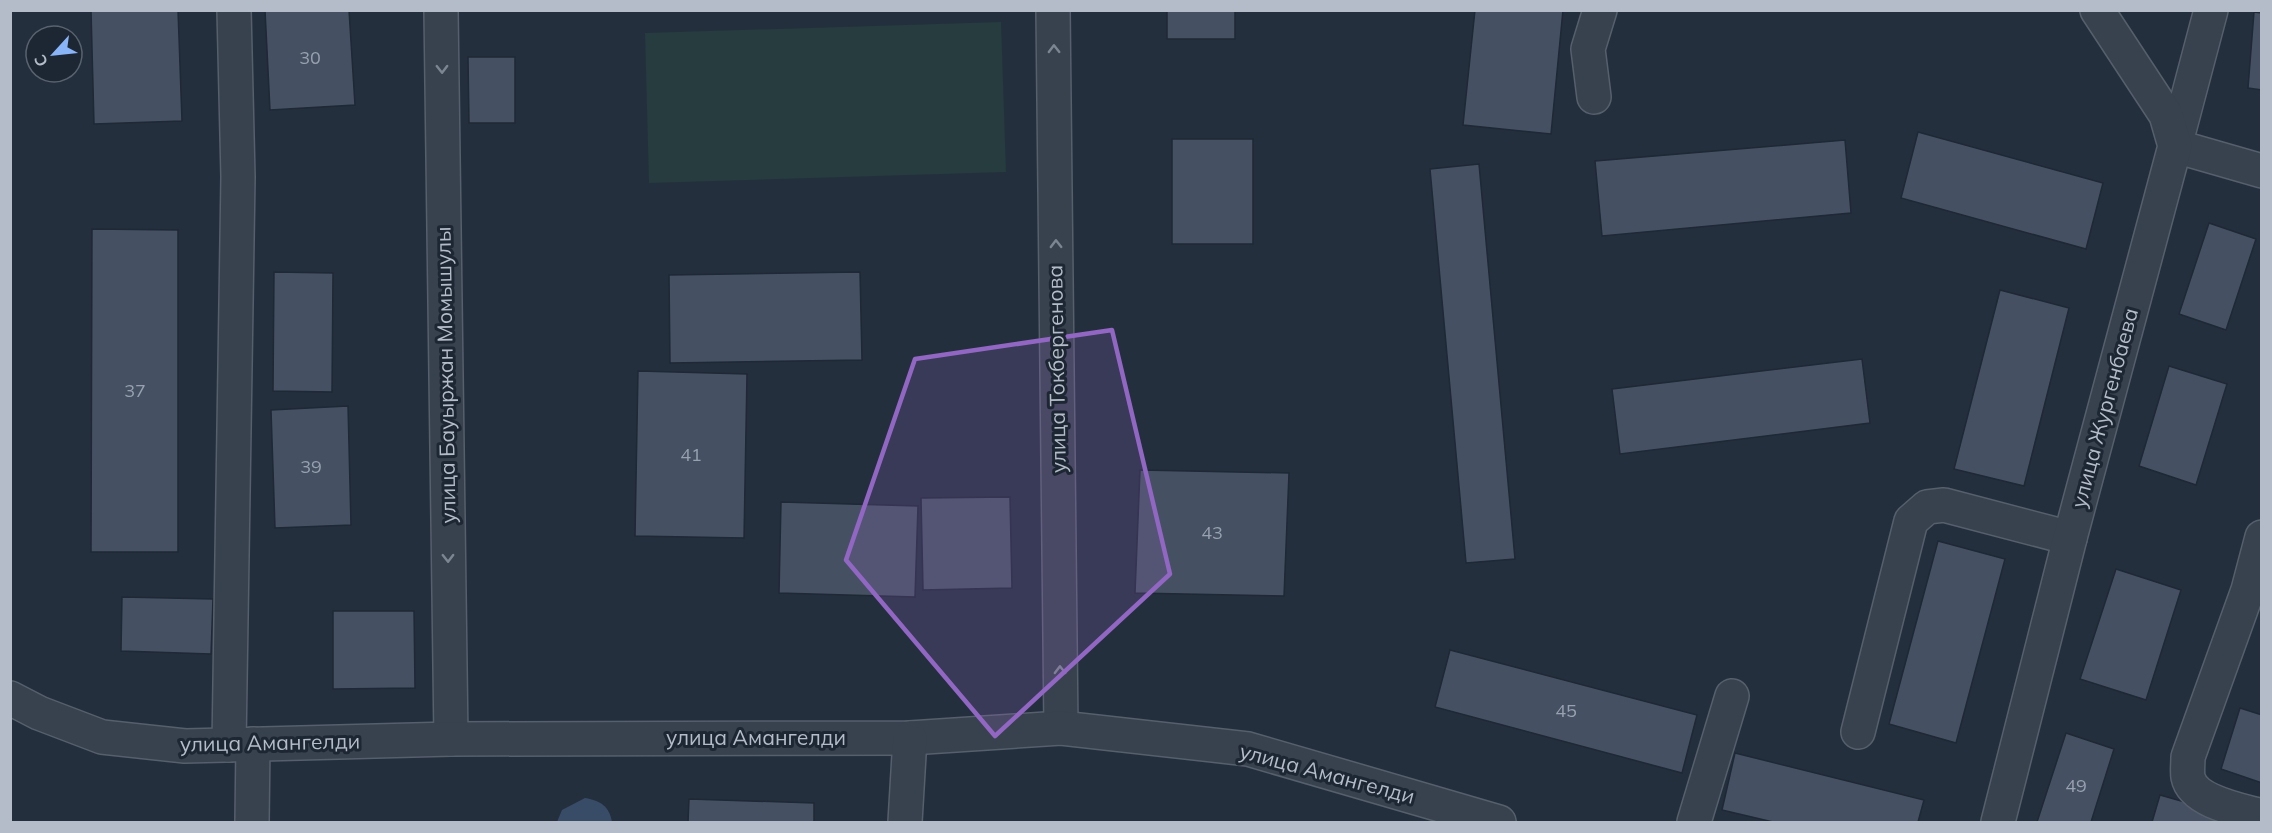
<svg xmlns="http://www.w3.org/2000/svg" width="2272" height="833" font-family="Mulish,sans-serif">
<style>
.green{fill:#263c3f}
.water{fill:#394c67}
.building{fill:#455162;stroke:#1f2835;stroke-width:1.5}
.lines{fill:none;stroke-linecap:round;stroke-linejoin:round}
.minor-casing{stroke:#565f6c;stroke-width:36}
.minor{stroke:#38414e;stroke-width:33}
.oneway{stroke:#7c8592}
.marked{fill:#9266c3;fill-opacity:0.2;stroke:#9266c3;stroke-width:4.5;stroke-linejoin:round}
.labels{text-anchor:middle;stroke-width:6;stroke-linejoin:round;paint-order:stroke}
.number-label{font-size:18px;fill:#98a1af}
.street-label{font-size:21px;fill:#b4bcc9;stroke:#1d2633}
</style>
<rect width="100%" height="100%" fill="#242f3e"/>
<path class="green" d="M1001,22L1006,172L649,183L645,33Z"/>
<path class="water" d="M585,798C601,801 609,806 612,822H557L562,810Z"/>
<g class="building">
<path d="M91,10H178L182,121L94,124Z"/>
<path d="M265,10H349L355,105L270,110Z"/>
<rect x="1167" y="10" width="68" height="29"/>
<path d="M1475,10H1563L1551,134L1463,125Z"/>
<path d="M2254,12L2262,13V90L2248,88Z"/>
<path d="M468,57H515V123H469Z"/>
<path d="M1918,132L2103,183L2086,249L1901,198Z"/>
<rect x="1172" y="139" width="81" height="105"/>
<path d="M1845,140L1851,213L1602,236L1595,161Z"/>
<path d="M1479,164L1515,559L1466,563L1430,169Z"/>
<path d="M2209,223L2256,239L2226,330L2179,314Z"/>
<path d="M92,229L178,230V552H91Z"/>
<path d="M274,272L333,273L332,392L273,391Z"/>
<path d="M860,272L862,360L670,363L669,275Z"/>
<path d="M2000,290L2069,308L2024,486L1954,469Z"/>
<path d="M1862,359L1870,423L1620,454L1612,389Z"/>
<path d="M2169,366L2227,384L2196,485L2139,466Z"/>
<path d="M638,371L747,374L744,538L635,536Z"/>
<path d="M348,406L351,525L275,528L271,410Z"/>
<path d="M1140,470L1289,473L1284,596L1135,593Z"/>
<path d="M1010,497L1012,588L923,590L921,498Z"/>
<path d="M781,502L918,506L915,597L779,593Z"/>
<path d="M1938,541L2005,559L1956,743L1889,724Z"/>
<path d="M2116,569L2181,590L2146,700L2080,679Z"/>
<path d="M122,597L213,599L211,654L121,651Z"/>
<path d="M333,611H414L415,688L333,689Z"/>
<path d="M1450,650L1697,715L1682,773L1435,707Z"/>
<path d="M2240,708L2262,715V783L2221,769Z"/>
<path d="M2066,733L2114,749L2091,822H2037Z"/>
<path d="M1735,753L1924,800L1918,822H1773L1722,810Z"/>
<path d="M2160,795L2220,812L2216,822H2152Z"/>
<path d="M689,799L814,803V822H688Z"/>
</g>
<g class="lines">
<defs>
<g id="minor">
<path d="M441,10L451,739"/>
<path d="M1053,10L1061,728"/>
<path d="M2211,10L2175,146L2262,171"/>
<path d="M1594,97L1588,49L1600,10"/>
<path d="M2262,537L2248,590L2188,757C2188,764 2187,771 2188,777C2193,802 2240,810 2262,816"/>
<path d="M10,698L39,713L102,737L185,746L451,739L910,738L1061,728L1248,749L1499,822"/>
<path d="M1858,732L1911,521L1927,507L1944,505L2070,538"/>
<path d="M229,745L238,177L234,10"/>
<path d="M252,822L253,744"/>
<path d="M905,822L910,738"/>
<path d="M1694,822L1732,696"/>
<path d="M1998,822L2070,538L2175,146L2166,115L2097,10"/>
</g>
</defs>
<use href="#minor" class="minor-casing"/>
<use href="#minor" class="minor"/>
</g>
<defs><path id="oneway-chevron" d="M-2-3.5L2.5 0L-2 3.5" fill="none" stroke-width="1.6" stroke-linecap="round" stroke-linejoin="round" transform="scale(1.5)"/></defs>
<g class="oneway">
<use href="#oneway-chevron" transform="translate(1054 49) rotate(-91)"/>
<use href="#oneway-chevron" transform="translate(442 69) rotate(89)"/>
<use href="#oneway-chevron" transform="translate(1056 244) rotate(-91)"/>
<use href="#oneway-chevron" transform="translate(448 558) rotate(89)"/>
<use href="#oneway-chevron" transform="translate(1060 670) rotate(-91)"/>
</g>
<path class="marked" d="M1112,330L1170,574L995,736L846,560L915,359Z"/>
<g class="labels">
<g class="number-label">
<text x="310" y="64">30</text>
<text x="135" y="397">37</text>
<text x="691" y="461">41</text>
<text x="311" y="473">39</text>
<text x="1212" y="539">43</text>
<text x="1566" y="717">45</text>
<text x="2076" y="792">49</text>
</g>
<g class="street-label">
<text transform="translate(1057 369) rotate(-91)" y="7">улица Токбергенова</text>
<text transform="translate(446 375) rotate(-91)" y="7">улица Бауыржан Момышулы</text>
<text transform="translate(2105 408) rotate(-75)" y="7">улица Жургенбаева</text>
<text x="756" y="745">улица Амангелди</text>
<text transform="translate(270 743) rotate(-1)" y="7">улица Амангелди</text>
<text transform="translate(1327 774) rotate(15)" y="7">улица Амангелди</text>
</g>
</g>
<rect width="2272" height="833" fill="none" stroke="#b4bcc9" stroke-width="24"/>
<g transform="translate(54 54) rotate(243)"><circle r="28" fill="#1d2633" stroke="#59626f" stroke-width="1.5"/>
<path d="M0-4.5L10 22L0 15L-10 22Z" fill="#8ab4f8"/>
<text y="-9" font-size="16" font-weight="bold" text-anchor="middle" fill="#b4bcc9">С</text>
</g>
</svg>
